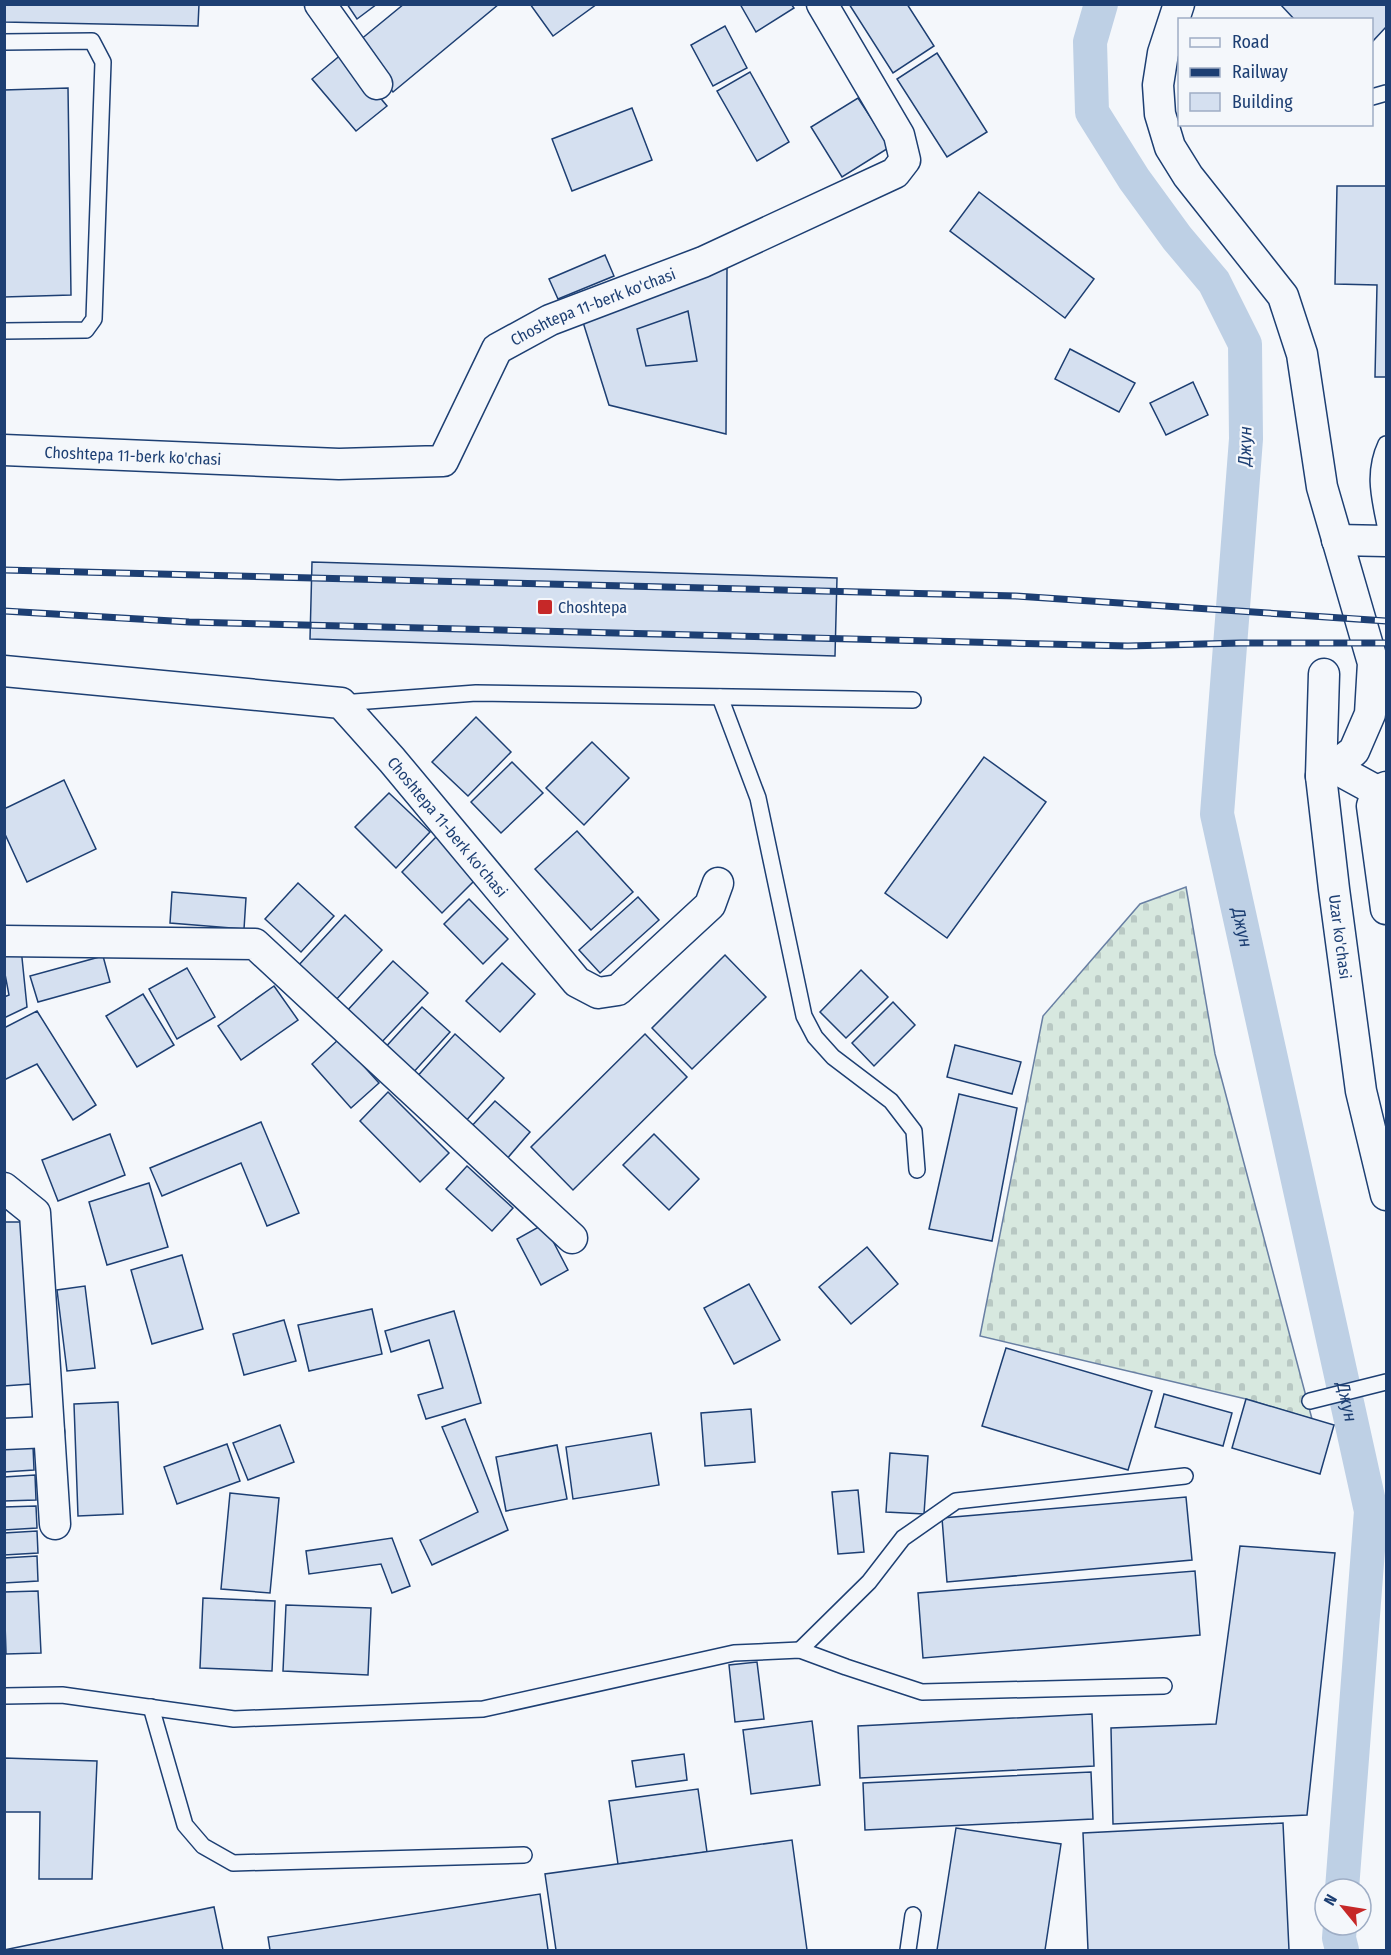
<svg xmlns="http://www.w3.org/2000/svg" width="1391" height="1955" font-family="'Fira Sans Condensed',sans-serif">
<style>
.cemetery{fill:url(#cemetery-stones);stroke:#687fa3;stroke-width:1.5}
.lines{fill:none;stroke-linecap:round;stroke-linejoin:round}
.canal{stroke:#bed0e5;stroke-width:34}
.building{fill:#d5e0f0;stroke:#1d3f73;stroke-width:1.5}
.lane-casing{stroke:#1d3f73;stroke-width:18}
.street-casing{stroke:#1d3f73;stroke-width:33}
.lane{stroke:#f4f7fb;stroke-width:15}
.street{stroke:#f4f7fb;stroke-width:30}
.rail-casing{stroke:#1d3f73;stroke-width:7}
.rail{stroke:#f4f7fb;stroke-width:4.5;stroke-dasharray:14;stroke-linecap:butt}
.poi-dot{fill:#c62828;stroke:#f4f7fb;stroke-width:2}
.labels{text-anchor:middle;stroke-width:4.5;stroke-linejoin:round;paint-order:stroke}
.street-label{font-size:16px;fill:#1d3f73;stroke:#f4f7fb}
.poi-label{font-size:16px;fill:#1d3f73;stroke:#f4f7fb;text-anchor:start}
.water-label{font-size:18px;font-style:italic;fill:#1d3f73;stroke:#f4f7fb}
</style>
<defs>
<pattern id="cemetery-stones" width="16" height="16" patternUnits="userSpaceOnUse" patternTransform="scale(1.5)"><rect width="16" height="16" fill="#d7e8df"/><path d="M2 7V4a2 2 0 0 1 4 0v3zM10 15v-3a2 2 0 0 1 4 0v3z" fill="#b8c8c3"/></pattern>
</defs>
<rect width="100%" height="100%" fill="#f4f7fb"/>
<path class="cemetery" d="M1186,887L1215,1054L1312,1419L1246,1399L980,1336L1043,1016L1140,904Z"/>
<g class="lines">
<g class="canal">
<path id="s1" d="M1101,4L1090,42L1092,112L1134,179L1177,238L1214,282L1245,344L1246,439L1217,814L1371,1511L1342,1889"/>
<path d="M1340,1925L1339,1938L1342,1950"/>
</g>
</g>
<g class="building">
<path d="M4,4H199L198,26L4,22Z"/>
<path d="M347,4H377L357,19Z"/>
<path d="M404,4H499L393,92L354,45Z"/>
<path d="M530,4H597L553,36Z"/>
<path d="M740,4H791L794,8L756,32Z"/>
<path d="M849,4H907L934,46L893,73Z"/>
<path d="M1280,4H1386V27L1372,42V20H1295Z"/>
<path d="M725,26L747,68L713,86L691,45Z"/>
<path d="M343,53L387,106L356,131L312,79Z"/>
<path d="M937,53L987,132L947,157L897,79Z"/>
<path d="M750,72L789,142L757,161L717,91Z"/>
<path d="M68,88L71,295L4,297V90Z"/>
<path d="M858,98L890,147L842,177L811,127Z"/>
<path d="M632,108L652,160L572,191L552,139Z"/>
<path d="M1337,186H1386V377H1375L1377,285L1335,284Z"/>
<path d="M979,192L1094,279L1065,318L950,231Z"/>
<path d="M605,255L614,276L558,299L549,279Z"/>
<path d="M727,268L726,434L609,405L582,319Z"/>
<path d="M688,311L697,361L646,366L637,329Z"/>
<path d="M1070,349L1135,383L1119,412L1055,379Z"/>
<path d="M1193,382L1208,415L1166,435L1150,403Z"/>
<path d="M312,562L837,578L835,656L310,639Z"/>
<path d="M476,717L511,752L468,796L432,762Z"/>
<path d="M592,742L629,778L584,825L546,788Z"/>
<path d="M984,757L1046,802L947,938L885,893Z"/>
<path d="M512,762L543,793L501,833L471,802Z"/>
<path d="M64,780L96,849L27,882L4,832V809Z"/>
<path d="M389,793L430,832L396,868L355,827Z"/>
<path d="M577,831L633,892L591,930L535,869Z"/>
<path d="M436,837L477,878L442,913L402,872Z"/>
<path d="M298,883L334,916L301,952L265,919Z"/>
<path d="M172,892L246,898L244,929L170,923Z"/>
<path d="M638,897L659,920L600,973L579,950Z"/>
<path d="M469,899L508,939L483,964L444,924Z"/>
<path d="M345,915L382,950L334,1002L297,967Z"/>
<path d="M21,948L27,1007L4,1018V997L9,995L4,969V949Z"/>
<path d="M725,955L766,997L692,1069L652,1028Z"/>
<path d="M103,956L110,982L38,1002L30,976Z"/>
<path d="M393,961L428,993L379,1045L345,1013Z"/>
<path d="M502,963L535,994L500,1032L466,1001Z"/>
<path d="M187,968L215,1017L177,1039L149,989Z"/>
<path d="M861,970L888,997L846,1038L820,1012Z"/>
<path d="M274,986L298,1020L241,1060L218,1026Z"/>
<path d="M143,994L174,1045L137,1067L106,1016Z"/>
<path d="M893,1002L915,1025L874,1066L852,1043Z"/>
<path d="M422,1007L450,1032L411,1075L383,1050Z"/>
<path d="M37,1011L96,1105L73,1120L37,1064L4,1080V1028Z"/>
<path d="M455,1034L504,1078L464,1123L415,1079Z"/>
<path d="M645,1034L687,1077L573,1190L531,1147Z"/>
<path d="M339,1039L379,1083L351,1108L312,1064Z"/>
<path d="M955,1045L1021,1062L1012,1094L947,1077Z"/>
<path d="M388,1092L449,1153L420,1182L360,1121Z"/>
<path d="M959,1094L1017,1108L992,1241L929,1229Z"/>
<path d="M495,1101L530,1132L505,1161L469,1129Z"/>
<path d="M261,1122L299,1213L267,1226L241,1163L162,1196L150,1168Z"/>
<path d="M110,1134L125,1175L58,1201L42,1160Z"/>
<path d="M654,1134L699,1179L669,1210L623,1165Z"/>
<path d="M467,1166L513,1208L492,1231L446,1189Z"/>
<path d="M149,1183L168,1247L107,1265L89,1202Z"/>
<path d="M4,1222H24L31,1384L4,1386Z"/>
<path d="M544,1224L568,1270L541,1285L517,1239Z"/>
<path d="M867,1247L898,1284L851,1324L819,1287Z"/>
<path d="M182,1255L203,1329L152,1344L131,1270Z"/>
<path d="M749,1284L780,1340L734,1364L704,1308Z"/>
<path d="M85,1286L95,1368L67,1371L57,1290Z"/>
<path d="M372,1309L382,1354L309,1371L298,1325Z"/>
<path d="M454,1311L481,1403L426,1419L418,1395L443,1388L429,1340L391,1352L385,1331Z"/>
<path d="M284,1320L296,1361L244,1375L233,1334Z"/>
<path d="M1006,1348L1152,1391L1128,1470L982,1426Z"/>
<path d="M1164,1394L1232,1413L1223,1446L1155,1427Z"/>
<path d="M1246,1399L1334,1425L1320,1474L1232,1448Z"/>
<path d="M118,1402L123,1514L78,1516L74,1404Z"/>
<path d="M751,1409L755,1462L705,1466L701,1413Z"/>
<path d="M465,1419L508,1530L432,1565L420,1540L478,1512L442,1427Z"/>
<path d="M280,1425L294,1462L248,1480L233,1443Z"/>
<path d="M651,1433L659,1485L573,1499L566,1447Z"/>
<path d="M227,1444L240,1481L177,1504L164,1467Z"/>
<path d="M557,1445L567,1499L506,1511L496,1457Z"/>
<path d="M33,1446L34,1470L4,1472V1448Z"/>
<path d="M890,1453L928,1456L924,1514L886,1512Z"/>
<path d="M35,1475L36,1500L4,1501V1477Z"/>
<path d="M858,1490L864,1552L838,1554L832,1492Z"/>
<path d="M230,1493L279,1498L270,1593L221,1589Z"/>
<path d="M1186,1497L1192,1560L947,1582L942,1518Z"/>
<path d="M36,1506L37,1528L4,1530V1507Z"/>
<path d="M37,1531L38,1553L4,1555V1533Z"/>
<path d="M392,1538L410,1586L392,1593L381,1564L309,1574L306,1551Z"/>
<path d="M1240,1546L1335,1553L1307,1815L1113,1824L1111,1728L1216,1724Z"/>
<path d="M37,1556L38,1581L4,1583V1558Z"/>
<path d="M1195,1571L1200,1635L923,1658L918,1593Z"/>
<path d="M38,1591L41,1653L6,1654L4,1592Z"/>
<path d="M203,1598L275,1601L272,1671L200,1668Z"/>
<path d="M286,1605L371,1608L368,1675L283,1671Z"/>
<path d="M757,1662L764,1719L735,1722L729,1665Z"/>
<path d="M1092,1714L1094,1766L860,1778L858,1726Z"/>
<path d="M812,1721L820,1785L751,1794L743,1730Z"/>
<path d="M684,1754L687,1780L636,1787L632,1761Z"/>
<path d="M4,1758L97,1761L92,1879H39L40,1812H4Z"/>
<path d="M1091,1772L1093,1819L865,1830L863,1783Z"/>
<path d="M698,1789L707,1852L618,1864L609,1801Z"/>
<path d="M1283,1823L1289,1950H1088L1083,1833Z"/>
<path d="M956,1828L1061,1844L1045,1950H937Z"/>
<path d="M792,1840L807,1950H556L545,1874Z"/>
<path d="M540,1894L548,1950H270L268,1937Z"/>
<path d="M214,1907L223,1950H4Z"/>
</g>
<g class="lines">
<defs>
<g id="lane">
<path d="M4,42L92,41L103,62L94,319L86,330L4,331"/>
<path d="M1372,97L1386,93"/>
<path d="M1386,444C1372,474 1380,499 1386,530"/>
<path d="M720,697L758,798L804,1016L815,1037L833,1057L891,1101L914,1131L917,1170"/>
<path d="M341,703L476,693L913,700"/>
<path d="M1310,1401L1386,1382"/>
<path d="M800,1650L869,1582L903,1538L956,1501L1185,1476"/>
<path d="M4,1696L62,1695L234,1719L483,1709L734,1653L800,1650L846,1667L922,1692L1164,1686"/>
<path d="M151,1707L185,1825L203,1846L233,1863L524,1855"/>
<path d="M908,1950L913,1915"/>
</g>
<g id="street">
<path d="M320,4L377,84"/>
<path d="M1179,4L1163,53L1158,85L1160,114L1170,147L1188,176L1283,296L1302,354L1322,487L1373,663L1370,714L1354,751L1321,776"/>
<path id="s2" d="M4,450L339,464L443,461L497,349L550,320L703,262L895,173L905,160L899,135L822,4"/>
<path d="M1337,540L1386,541"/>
<path id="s3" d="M4,671L341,703L392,760L577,982L598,993L618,990L710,905L718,883"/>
<path id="s4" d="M1324,674L1321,776L1334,889L1361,1091L1386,1195"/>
<path d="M1333,767L1377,791"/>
<path d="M1386,787L1377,791L1372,806L1386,909"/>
<path d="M4,941L255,944L572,1238"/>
<path d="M4,1188L35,1213L55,1524"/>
<path d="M4,1434L49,1432"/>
</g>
</defs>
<use href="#lane" class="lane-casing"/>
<use href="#street" class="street-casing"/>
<use href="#lane" class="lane"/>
<use href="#street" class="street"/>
<defs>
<g id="rail">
<path d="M4,570L1016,596L1386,621"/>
<path d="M4,611L189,622L1128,646L1240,643H1386"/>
</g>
</defs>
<use href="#rail" class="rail-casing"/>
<use href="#rail" class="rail"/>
</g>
<rect class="poi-dot" x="537" y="599" width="16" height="16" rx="3"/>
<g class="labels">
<g class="street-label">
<text dy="6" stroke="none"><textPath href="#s2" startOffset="669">Choshtepa 11-berk ko'chasi</textPath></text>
<text dy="6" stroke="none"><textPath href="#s2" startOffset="129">Choshtepa 11-berk ko'chasi</textPath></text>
<text dy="6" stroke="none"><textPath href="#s3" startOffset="502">Choshtepa 11-berk ko'chasi</textPath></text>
<text dy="6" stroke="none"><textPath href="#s4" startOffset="264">Uzar ko'chasi</textPath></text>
</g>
<g class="poi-label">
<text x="558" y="613">Choshtepa</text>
</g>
<g class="water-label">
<text transform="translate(1245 446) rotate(-88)" y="6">Джун</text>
<text dy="6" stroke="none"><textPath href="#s1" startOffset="976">Джун</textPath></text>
<text dy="6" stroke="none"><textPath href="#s1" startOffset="1462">Джун</textPath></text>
</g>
</g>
<rect width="1391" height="1955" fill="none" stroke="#1d3f73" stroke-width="12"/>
<rect x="1178" y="18" width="195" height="108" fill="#f4f7fb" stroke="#9eadc5" stroke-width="1.5"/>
<rect x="1190" y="38" width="30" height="9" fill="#f4f7fb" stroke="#9eadc5" stroke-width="1.5"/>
<text x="1232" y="48" font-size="18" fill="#1d3f73">Road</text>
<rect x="1190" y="68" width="30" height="9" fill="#1d3f73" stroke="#9eadc5" stroke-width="1.5"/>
<text x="1232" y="78" font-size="18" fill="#1d3f73">Railway</text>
<rect x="1190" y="93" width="30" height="18" fill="#d5e0f0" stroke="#9eadc5" stroke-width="1.5"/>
<text x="1232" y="108" font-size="18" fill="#1d3f73">Building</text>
<g transform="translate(1343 1907) rotate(300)"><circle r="28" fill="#f4f7fb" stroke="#9eadc5" stroke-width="1.5"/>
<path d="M0-4.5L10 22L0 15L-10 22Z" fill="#c62828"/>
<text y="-9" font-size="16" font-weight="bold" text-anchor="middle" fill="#1d3f73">N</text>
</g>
</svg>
